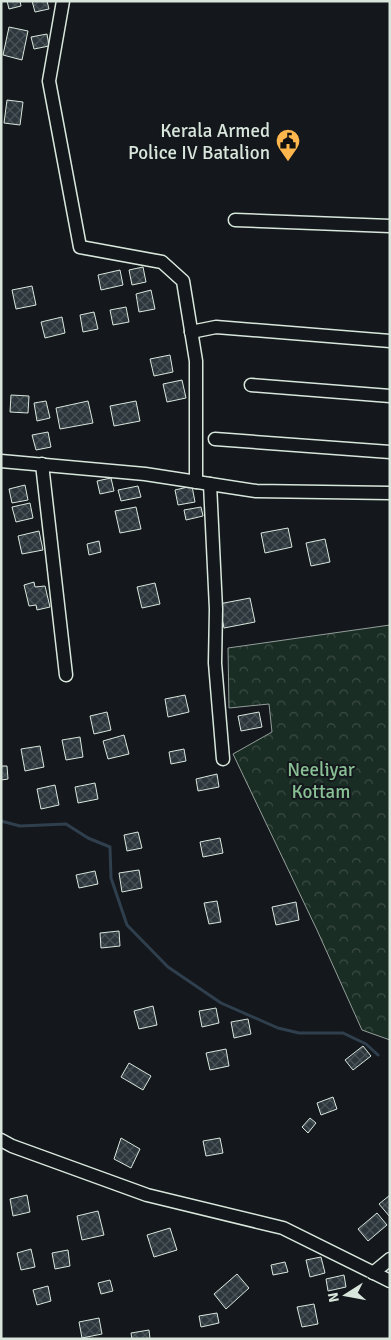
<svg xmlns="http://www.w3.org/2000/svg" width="391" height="1340" font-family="Signika,sans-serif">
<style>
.forest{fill:url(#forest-crowns);stroke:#939e99}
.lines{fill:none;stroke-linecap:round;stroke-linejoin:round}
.stream{stroke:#2f3f4d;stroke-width:3}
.building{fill:url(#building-cross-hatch);stroke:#d8e6dc}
.minor-casing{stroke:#d8e6dc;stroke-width:15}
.minor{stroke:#14181c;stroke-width:12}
.labels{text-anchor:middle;stroke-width:4;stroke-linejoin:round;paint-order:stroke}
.poi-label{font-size:19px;fill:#d8e6dc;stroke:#14181c;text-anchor:end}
.park-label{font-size:19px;fill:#8ac095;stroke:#14181c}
</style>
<defs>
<pattern id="forest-crowns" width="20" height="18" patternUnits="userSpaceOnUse" patternTransform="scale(1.25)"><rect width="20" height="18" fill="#1a2d24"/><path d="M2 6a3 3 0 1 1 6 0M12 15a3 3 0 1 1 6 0" fill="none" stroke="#3b4b43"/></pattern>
<pattern id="building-cross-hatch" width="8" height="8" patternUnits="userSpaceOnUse" patternTransform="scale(1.25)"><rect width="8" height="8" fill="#2c363c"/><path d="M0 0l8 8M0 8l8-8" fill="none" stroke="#4a5358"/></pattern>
</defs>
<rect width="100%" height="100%" fill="#14181c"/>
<path class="forest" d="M390,625V1040L362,1030L317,930L233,754L272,732L269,704L229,708L228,648Z"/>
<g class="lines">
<path class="stream" d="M1,821L20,826L66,824L88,838L110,847L111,878L127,925L168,967L221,1003L278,1028L299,1033H343L366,1044L378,1055"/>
</g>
<g class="building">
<path d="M7,1H20L21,6L9,9Z"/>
<path d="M32,1H47L49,9L35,12Z"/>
<path d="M9,27L28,31L22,60L3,55Z"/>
<path d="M47,34L49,46L34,49L31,37Z"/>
<path d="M7,100L23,102L20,125L4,123Z"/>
<path d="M143,267L146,282L132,285L129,270Z"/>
<path d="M120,270L123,285L101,290L98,275Z"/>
<path d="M32,286L36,305L16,309L12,290Z"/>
<path d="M151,290L155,309L139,312L136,294Z"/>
<path d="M126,307L129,322L113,325L110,310Z"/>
<path d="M94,312L98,329L83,332L80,315Z"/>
<path d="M62,317L65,333L45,338L41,322Z"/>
<path d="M170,355L173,372L154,376L150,359Z"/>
<path d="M182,380L186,398L167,402L163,384Z"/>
<path d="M11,395L29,396L28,413L10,412Z"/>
<path d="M46,401L50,418L37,421L34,403Z"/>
<path d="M88,401L93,423L60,429L56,408Z"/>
<path d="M136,401L140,421L114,426L110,406Z"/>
<path d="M48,432L51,447L36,450L32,435Z"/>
<path d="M111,478L114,491L100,494L97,481Z"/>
<path d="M25,485L28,500L12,503L9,489Z"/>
<path d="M138,486L141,497L121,501L118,490Z"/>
<path d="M192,486L195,502L178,505L175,490Z"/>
<path d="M30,503L33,518L16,522L12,507Z"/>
<path d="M136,507L141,529L120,533L115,511Z"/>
<path d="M201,507L203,516L186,520L184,510Z"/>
<path d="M288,528L292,547L265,553L261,533Z"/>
<path d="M39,531L43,550L22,554L18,536Z"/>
<path d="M325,539L330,562L311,566L306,543Z"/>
<path d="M99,541L101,552L89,555L87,544Z"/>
<path d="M34,582L35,587L45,586L50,607L37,610L36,605L29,606L24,585Z"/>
<path d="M155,583L160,604L142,608L137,587Z"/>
<path d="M250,598L255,622L224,628L219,604Z"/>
<path d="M185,695L189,712L168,717L165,699Z"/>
<path d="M107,712L111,730L94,734L90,716Z"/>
<path d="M259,712L262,727L241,731L238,716Z"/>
<path d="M124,735L129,754L108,759L103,741Z"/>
<path d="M80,737L83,757L66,760L62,740Z"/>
<path d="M40,746L44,767L25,771L21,749Z"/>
<path d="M184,749L186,761L171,764L169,752Z"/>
<path d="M1,766H7L8,779L1,780Z"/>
<path d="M217,774L219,787L198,791L196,779Z"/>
<path d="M95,783L98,799L78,803L75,787Z"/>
<path d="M55,785L59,805L41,809L37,789Z"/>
<path d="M138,832L142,848L127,851L124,835Z"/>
<path d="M220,838L223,853L203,857L200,842Z"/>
<path d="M139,870L142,888L122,892L119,873Z"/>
<path d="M95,871L98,884L79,888L76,875Z"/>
<path d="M217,901L221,922L209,924L204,903Z"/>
<path d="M296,902L299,920L276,925L272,907Z"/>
<path d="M119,931L120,946L101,948L100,933Z"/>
<path d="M153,1006L157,1025L139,1029L134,1011Z"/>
<path d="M216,1008L219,1023L202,1027L199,1011Z"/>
<path d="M248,1019L251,1034L234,1038L231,1022Z"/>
<path d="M363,1046L371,1056L353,1070L345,1060Z"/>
<path d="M226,1049L229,1066L210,1070L206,1053Z"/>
<path d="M129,1063L151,1076L143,1090L121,1077Z"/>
<path d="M333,1097L337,1109L321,1115L317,1103Z"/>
<path d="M310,1118L316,1123L308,1133L302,1127Z"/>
<path d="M121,1138L140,1149L131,1168L114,1159Z"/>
<path d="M220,1138L223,1153L206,1156L203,1141Z"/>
<path d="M27,1195L30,1212L13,1216L10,1199Z"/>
<path d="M390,1195V1217L379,1204Z"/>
<path d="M98,1211L104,1235L82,1240L77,1216Z"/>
<path d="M377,1213L387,1225L368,1241L358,1229Z"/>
<path d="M170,1228L177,1250L154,1257L147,1235Z"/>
<path d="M31,1249L35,1267L21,1270L17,1253Z"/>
<path d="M68,1250L70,1266L55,1269L52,1253Z"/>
<path d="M321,1257L325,1273L310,1277L306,1260Z"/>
<path d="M285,1262L288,1272L273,1275L271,1265Z"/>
<path d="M237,1274L249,1288L226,1309L214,1294Z"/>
<path d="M344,1275L346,1287L328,1291L326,1279Z"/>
<path d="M110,1280L113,1291L101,1294L98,1283Z"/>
<path d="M48,1286L51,1301L37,1305L33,1290Z"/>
<path d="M314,1304L318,1324L302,1327L297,1307Z"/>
<path d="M217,1313L219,1323L201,1327L199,1316Z"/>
<path d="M99,1318L102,1334L82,1338L79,1322Z"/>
<path d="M149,1330L150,1339H132L131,1333Z"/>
</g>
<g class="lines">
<defs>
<g id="minor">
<path d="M63,1L49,81L80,247L162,262L183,281L196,361V482"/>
<path d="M235,220L390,226"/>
<path d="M191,332L216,327L390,341"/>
<path d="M251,385L390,396"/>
<path d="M215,439L390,452"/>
<path d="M1,461L145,474L256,491L390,493"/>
<path d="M42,464L66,675"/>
<path d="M210,484L216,609L215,663L223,759"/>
<path d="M1,1140L12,1146L147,1195L283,1228L390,1281"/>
<path d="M373,1273L390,1259"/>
</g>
</defs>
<use href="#minor" class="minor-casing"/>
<use href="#minor" class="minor"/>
</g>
<defs>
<symbol id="civic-pin" viewBox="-11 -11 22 30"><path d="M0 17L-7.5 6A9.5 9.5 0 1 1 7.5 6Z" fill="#ffb74d" stroke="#14181c"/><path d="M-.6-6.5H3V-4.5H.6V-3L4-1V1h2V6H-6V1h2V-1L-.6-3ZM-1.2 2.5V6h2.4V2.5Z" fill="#111"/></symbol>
</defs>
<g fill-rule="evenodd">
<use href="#civic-pin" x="274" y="127" width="28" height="38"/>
</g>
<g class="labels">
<g class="poi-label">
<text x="270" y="137">Kerala Armed<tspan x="270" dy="22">Police IV Batalion</tspan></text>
</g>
<g class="park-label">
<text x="321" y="776">Neeliyar<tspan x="321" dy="22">Kottam</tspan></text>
</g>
</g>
<rect width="391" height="1340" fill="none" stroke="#d8e6dc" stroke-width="5"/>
<g transform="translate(346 1295) rotate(259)" stroke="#14181c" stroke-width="4" paint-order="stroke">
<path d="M0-4L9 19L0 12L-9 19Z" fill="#d8e6dc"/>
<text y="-8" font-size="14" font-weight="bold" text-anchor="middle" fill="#d8e6dc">N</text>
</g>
</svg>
